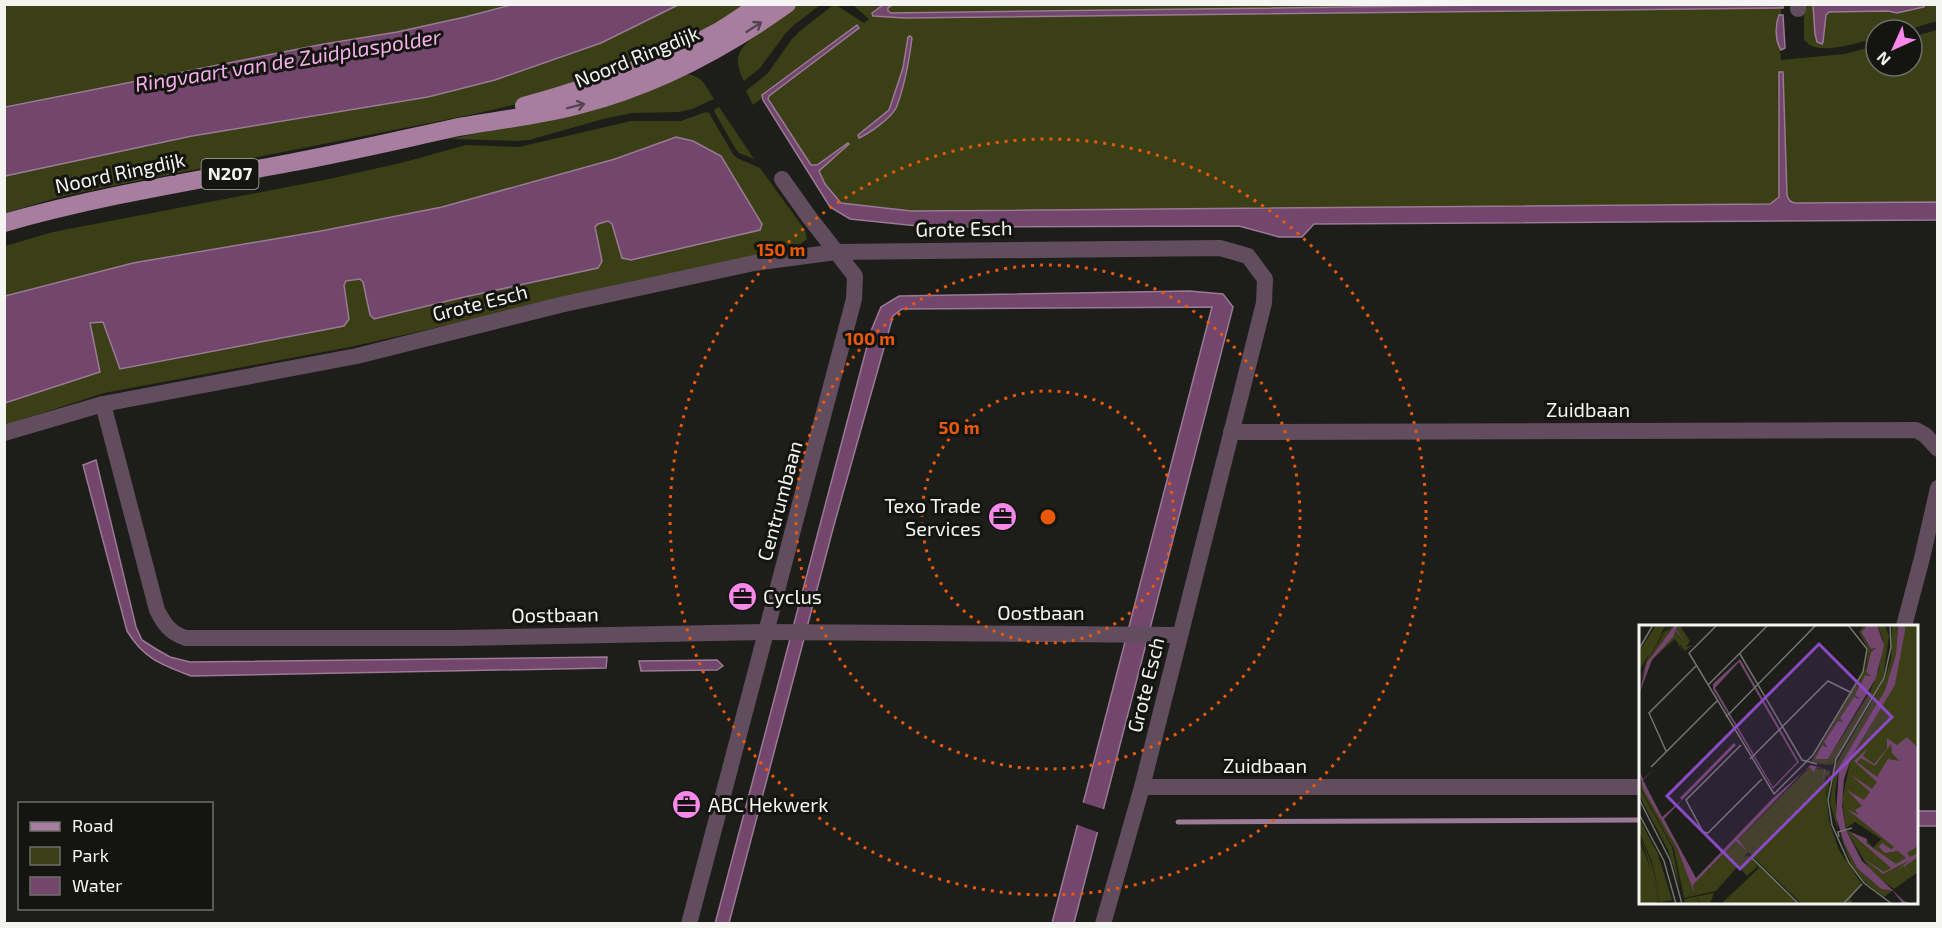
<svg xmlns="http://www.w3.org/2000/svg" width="1942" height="928" font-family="'Exo 2',sans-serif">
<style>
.green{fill:#3a3f15;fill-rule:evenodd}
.water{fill:#73466d;stroke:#9a7a95;stroke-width:1.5}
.pier{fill:#1d1e19}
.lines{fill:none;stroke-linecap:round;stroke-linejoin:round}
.stream{stroke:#9a7a95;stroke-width:5}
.minor{stroke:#624d5e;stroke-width:16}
.major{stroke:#a77da0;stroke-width:18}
.oneway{stroke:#564351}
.ring{fill:none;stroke:#e8590c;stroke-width:3;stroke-dasharray:3 6}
.labels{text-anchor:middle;stroke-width:6;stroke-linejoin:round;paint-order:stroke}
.shield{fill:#141410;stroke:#b1b1ae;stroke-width:1.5}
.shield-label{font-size:18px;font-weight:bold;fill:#f4f4f1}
.street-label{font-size:20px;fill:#f4f4f1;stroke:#141410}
.poi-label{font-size:20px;fill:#f4f4f1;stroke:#141410;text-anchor:start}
.water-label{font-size:21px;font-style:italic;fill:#f8b0ec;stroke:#141410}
.inset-river{fill:none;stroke:#73466d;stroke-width:3}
.inset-road{fill:none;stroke:#73746f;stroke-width:1.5}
.view{fill:#8d4ac6;fill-opacity:0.15;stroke:#8d4ac6;stroke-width:3}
.inset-edge{fill:none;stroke:#f4f4f1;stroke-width:3}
.centre{fill:#e8590c;stroke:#141410;stroke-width:3}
.ring-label{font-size:18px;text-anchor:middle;font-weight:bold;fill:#e8590c;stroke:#141410;stroke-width:6;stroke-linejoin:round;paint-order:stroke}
</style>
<rect width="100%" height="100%" fill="#1d1e19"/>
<g class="green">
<path d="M892,4L1493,5L891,13L888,11V8Z"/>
<path d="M5,5H511L465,17L397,32L324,44L5,107Z"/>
<path d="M678,5H753L677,47L526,102L470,115L107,187L60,197L5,213V176L192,136L428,97L495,80L601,43Z"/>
<path d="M797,5H820L794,25L785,34L760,68L744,81C739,72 735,60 741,50C750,36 783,15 797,5Z"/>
<path d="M833,5H836L864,23L869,19L853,5H883L873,13L875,17L905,18L1781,8V15H1779C1774,30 1780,45 1781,60L1844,54L1876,46V66H1912V37L1937,30V202L1793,203L1787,195L1783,73L1781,72L1779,197L1770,204L911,211L841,203L825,184L819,171L849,144L847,143L817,165H811L768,99L769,96L859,29V26L857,25L767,90L762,95V98L753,105L746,91L768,73L792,39L800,31ZM908,37L909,62L895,110L858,135L889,110L903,68Z"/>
<path d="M1804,5H1813L1815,34L1823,42L1826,14L1829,12L1888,11L1897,13L1924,7V5H1937V21L1907,30H1876V38C1861,42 1827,53 1812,46C1809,45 1807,42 1804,40Z"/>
<path d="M682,74C702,74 704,84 714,99L692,109L679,112L632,113L607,118L529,140L516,141L450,139L545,119Z"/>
<path d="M719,107L754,159L739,153L735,148L714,111L715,109Z"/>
<path d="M706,112L709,113L733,154L737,158L760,168L805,230L807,239L798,246L350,347L104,393L5,425V403L100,372L89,324L103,322L120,369L344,326L349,319L344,285L346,281L360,279L363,282L370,315L374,319L460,298L597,268L602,261L595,227L598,224L608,221L612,224L622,257L631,260L760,230L710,149L676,137L615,159L442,207L321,231L133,263L5,296V246L53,232L324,180L401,163L466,145L519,147L631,121H681Z"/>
</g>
<g class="water">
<path d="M1924,4V7L1897,13L1888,11L1829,12L1826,15L1823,42L1822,44L1817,42L1815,34L1813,5Z"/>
<path d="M511,5H678L601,43L495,80L428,97L192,136L5,176V107L324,44L397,32L465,17Z"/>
<path d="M883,5H892L888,8V11L891,13L1493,5L1783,4V8L904,18L873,16L872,13Z"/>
<path d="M1779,15H1783L1785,48L1781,50C1775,41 1775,25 1779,15Z"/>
<path d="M857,25L859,28L769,96L768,99L811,165H817L848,143L849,144L819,171L825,184L841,203L911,211L1770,204L1779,197V72H1783L1787,195C1788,199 1791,203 1796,203L1937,202V220L1314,224L1302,237H1279L1239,226L928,227L850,219L830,207L763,100L762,95Z"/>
<path d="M910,36L912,38C909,61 905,86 896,108C891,118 870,133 859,138L858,135L889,110L903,68L908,37Z"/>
<path d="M676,137L693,141L721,156L762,224L760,230L631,260L622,258L612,224L608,221L598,224L595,227L602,261L598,268L460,298L374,319L370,315L363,282L360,279L346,281L344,285L349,319L344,326L120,369L103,322L90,323L100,372L5,403V296L133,263L321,231L442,207L615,159Z"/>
<path d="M1189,291L1223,294L1233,307L1074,923H1052L1212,307L902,309L893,316L834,525L729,923L715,924L871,331L881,307L899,296Z"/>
<path d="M96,460L136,627L142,640L156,649L170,657L190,662L607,657L606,668L191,676C162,665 144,659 127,631L83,465Z"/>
<path d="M717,660L723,666L717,670L641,671L639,661Z"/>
<path d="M1916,811H1937V826H1917Z"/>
</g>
<path class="pier" d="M1081,802L1106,810L1100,833L1075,824Z"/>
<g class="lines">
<path class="stream" d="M1178,822L1640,820"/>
<g class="minor">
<path d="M1798,4V9"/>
<path d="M103,404L157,610C164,624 170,633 186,638H455L767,632L1180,635"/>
<path d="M1231,432L1916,430L1925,435L1938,449"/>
<path d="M4,433L103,404L357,356L560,305L754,263L836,252L1220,248L1248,256L1265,279L1264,303L1142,787L1103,924"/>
<path d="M1904,626L1922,558L1938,488"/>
<path d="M1142,787H1640"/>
<path d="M689,924L854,299L855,276L809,217L782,179"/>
</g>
<g class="major">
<path d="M524,106C591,87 660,64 721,30C734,22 747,13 760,4"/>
<path d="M4,223C98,196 194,181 289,163C344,153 399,140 454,128C496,120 538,116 579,105C654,86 724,49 787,4"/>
</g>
</g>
<defs><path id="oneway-shaft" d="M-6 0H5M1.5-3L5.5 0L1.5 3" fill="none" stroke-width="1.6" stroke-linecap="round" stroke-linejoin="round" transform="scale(1.5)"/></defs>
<g class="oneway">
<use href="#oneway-shaft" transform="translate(754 27) rotate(-33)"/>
<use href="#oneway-shaft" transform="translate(576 106) rotate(-14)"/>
</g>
<g class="ring">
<circle cx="1048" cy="517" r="126"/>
<circle cx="1048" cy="517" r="252"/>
<circle cx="1048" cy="517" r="378"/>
</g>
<defs>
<symbol id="office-disc" viewBox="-11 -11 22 22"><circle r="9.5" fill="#f888e9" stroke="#141410"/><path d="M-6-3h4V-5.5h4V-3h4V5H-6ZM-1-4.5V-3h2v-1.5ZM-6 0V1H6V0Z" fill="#111"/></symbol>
</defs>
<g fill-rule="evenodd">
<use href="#office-disc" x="986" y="500" width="33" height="33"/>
<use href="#office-disc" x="726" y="580" width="33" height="33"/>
<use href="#office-disc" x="670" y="788" width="33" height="33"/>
</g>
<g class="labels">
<rect class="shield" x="201.5" y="159" width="57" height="30" rx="4.5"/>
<g class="shield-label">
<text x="230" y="180">N207</text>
</g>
<g class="street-label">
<text transform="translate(637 57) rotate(-22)" y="7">Noord Ringdijk</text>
<text transform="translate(120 173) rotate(-12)" y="7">Noord Ringdijk</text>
<text transform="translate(964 229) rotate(-1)" y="7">Grote Esch</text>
<text transform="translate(480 303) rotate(-14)" y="7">Grote Esch</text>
<text x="1588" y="417">Zuidbaan</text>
<text transform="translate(780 501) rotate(-75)" y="7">Centrumbaan</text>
<text x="1041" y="620">Oostbaan</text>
<text transform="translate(555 615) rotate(-1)" y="7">Oostbaan</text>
<text transform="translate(1146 685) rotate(-76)" y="7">Grote Esch</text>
<text x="1265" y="773">Zuidbaan</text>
</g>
<g class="poi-label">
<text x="981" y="513" text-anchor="end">Texo Trade<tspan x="981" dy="23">Services</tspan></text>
<text x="763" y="604">Cyclus</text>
<text x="708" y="812">ABC Hekwerk</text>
</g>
<g class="water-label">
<text transform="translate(288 61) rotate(-9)" y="7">Ringvaart van de Zuidplaspolder</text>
</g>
</g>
<g transform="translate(1639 625)">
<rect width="279" height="279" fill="#1d1e19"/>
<path d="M17,0H27L0,46V27ZM31,0L21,13L9,34L26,7L36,0L12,31L0,58L11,26L18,14ZM225,0H229L222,7L232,24L237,23L232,27L227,46L232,51L226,50L216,70L221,73L215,72L201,93L204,97L199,96L185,117L189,134L231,67L240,44L244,14L238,0H246L250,11L244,53L194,139L189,140L194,133L188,140L172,137L227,42L229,24L220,7ZM253,0H259L257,29L246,65L200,142L196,168L199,205L191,178L196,141L246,53L252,33ZM266,0H279V247L255,264L232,247L207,205L226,213L234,223L242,214L216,197L207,203L203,176L212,133L256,59ZM41,1L51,16L47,22L54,20L46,26L40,18L44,27L36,14L13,34L35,11L36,5L44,18L37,4ZM171,142L191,146L190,156L188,149L185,158H190L188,177V159L187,168L190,196L200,225L222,258L211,275L216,279H163L109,227L104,233L109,230L159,279H82L120,243L114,237L118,242L108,251L99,241L77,266L45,273L35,224L3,166L0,154L38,223L56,270L54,260ZM0,162L33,222L41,262L29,225L0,170ZM0,193L19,229L33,275L21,277L19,276L15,253L19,279H0V215L13,247L0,208L13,240L22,276L13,237L0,206ZM200,207L218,243L242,264L253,266L245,272L226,257L212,239ZM75,268L71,279H61L58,272L60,279H46L45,274Z" fill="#3a3f15"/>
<path d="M36,0H40L37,4L45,17L36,5L35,11L13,35L0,69L8,37ZM229,0H238L245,20L237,53L189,134H176L183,121L188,122L185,117L199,96L204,97L201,93L215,72L221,74L216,70L226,50L232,51L227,47L232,27L237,23L232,24L222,7ZM259,0H266V6L256,60L213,131L205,154L203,181L207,205L223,236L265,276L274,279H264L254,266L242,264L218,243L205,218L197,192L200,142L246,65L257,29ZM101,34L160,137L134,164L74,64V59ZM100,37L158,137L134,162L76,63ZM268,112L279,123V221L268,228L271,232L279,228V232L266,241L272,250L265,241L256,247L271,235L244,249L224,233L245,247L252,243L211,207L228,214L227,218L257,239L267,233L259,226L246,228L240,222L243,218L252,224L255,222L208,184L220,190L216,185L223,181L208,165L225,175L231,167L211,149L233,164L238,157L215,136L228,124L224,131L235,139L248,124V113L258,120ZM252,119L253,128L260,136L249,134L238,152L218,137L222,133L236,141ZM172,140L186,144L184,157L185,144L177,142L175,147L171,142L165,146L99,214L108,226L97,216L54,260L56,270L38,223L4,164L0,145L4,154L14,145L4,155L23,192L44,174L25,194L57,253L134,173Z" fill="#73466d" fill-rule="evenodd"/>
<path class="inset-river" d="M42,174L96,119"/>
<path class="inset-road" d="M78,0L50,28L135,169L174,130L224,47L228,24L209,0M251,0L252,22L245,53L197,134L189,175L193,200L210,238L225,258L253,279M0,24L14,0M101,29L163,135L178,139M69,60L129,0M87,92L177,0M102,120L47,175L64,207L69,208L123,154M27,126L10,88L57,41M111,134L189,56L213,68M12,142L78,76M0,174L31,235L43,279M0,189L25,236L37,279M200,212L199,207L213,203M112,232L160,279M204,279L223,259"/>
<path class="view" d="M180,19L253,92L101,244L28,171Z"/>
<rect width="279" height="279" class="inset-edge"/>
</g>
<circle cx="1048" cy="517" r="9" class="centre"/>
<g class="ring-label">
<text x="781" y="256">150 m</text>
<text x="870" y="345">100 m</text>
<text x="959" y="434">50 m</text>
</g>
<rect width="1942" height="928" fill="none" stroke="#f4f4f1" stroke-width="12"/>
<rect x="18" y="802" width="195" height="108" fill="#141410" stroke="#6e6e6a" stroke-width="1.5"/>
<rect x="30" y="822" width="30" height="9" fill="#a77da0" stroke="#6e6e6a" stroke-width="1.5"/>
<text x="72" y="832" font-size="18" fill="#f4f4f1">Road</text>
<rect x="30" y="847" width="30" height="18" fill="#3a3f15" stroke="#6e6e6a" stroke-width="1.5"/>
<text x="72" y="862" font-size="18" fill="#f4f4f1">Park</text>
<rect x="30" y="877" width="30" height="18" fill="#73466d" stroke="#6e6e6a" stroke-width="1.5"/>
<text x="72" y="892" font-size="18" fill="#f4f4f1">Water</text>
<g transform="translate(1894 48) rotate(225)"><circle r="28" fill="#141410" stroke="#6e6e6a" stroke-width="1.5"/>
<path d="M0-4.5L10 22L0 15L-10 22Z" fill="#f888e9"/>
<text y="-9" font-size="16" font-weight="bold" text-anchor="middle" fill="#f4f4f1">N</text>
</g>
</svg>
